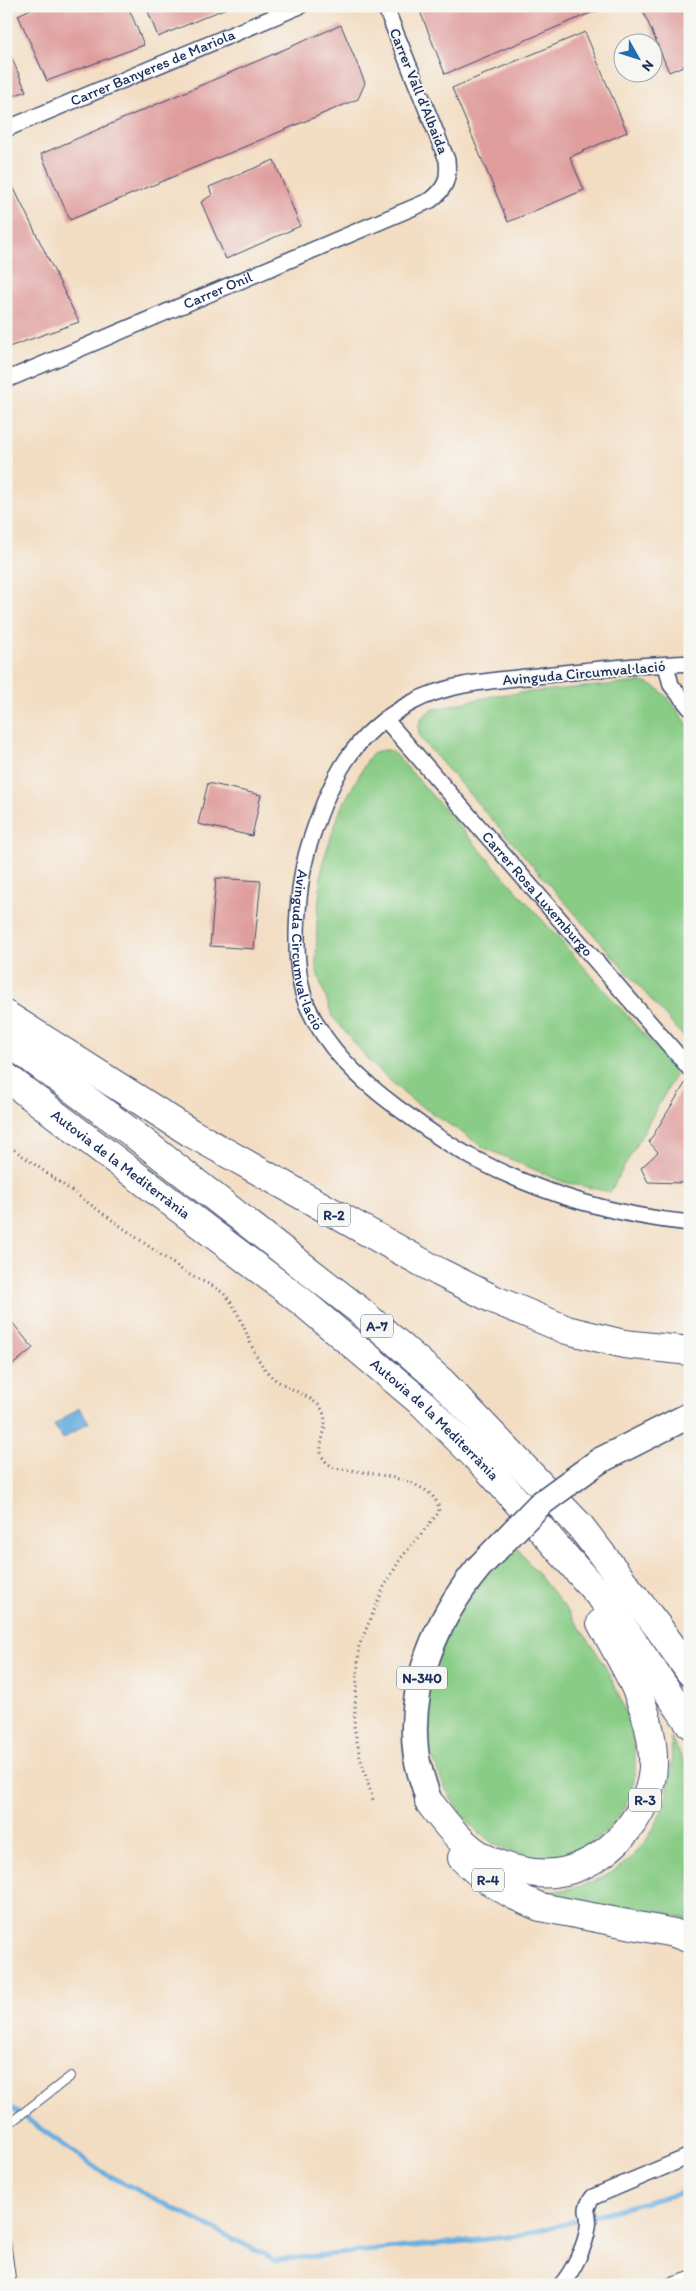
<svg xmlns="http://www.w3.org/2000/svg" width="696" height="2291" font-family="Itim,sans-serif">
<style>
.green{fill:#88cc85;stroke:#527e72}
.water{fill:#69afdf;stroke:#426f9e}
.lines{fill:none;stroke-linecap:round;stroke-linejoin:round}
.stream{stroke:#69afdf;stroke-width:5}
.building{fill:#df9d9c}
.lane-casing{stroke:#3b496d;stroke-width:10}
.street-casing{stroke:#3b496d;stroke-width:18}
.primary-casing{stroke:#3b496d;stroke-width:28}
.highway-casing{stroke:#3b496d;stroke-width:30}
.path{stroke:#3b496d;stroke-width:3;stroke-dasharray:1 4;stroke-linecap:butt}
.lane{stroke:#fff;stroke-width:8}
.street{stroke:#fff;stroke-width:15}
.primary{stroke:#fff;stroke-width:25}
.highway{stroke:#fff;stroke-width:28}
.primary-bridge-casing{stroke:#3b496d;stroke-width:28;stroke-linecap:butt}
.primary-bridge{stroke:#fff;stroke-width:25}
.labels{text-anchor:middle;stroke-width:4;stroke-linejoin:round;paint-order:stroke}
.shield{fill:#f6f6f2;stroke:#5d6b8a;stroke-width:1}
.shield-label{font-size:14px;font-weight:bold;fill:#1b2f5e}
.street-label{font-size:15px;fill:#1b2f5e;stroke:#f6f6f2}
</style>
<rect width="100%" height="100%" fill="#f6f6f2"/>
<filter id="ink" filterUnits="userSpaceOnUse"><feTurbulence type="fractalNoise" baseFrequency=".02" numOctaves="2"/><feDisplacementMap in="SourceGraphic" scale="10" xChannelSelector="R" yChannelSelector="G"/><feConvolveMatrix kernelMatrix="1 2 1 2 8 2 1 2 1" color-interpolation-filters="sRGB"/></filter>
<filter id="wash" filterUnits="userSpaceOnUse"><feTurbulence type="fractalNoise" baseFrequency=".0096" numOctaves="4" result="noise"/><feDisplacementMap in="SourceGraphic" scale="20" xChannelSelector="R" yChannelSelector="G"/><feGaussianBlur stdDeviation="1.12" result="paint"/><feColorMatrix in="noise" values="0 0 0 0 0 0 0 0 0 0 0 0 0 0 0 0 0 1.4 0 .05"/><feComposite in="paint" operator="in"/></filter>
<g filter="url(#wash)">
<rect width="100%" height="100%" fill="#f3ddc2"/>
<g class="green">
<path d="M641,682C664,685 676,710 690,727V1044L420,738L418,727L422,717L431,710L496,695Z"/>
<path d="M383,750H389L398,757L677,1072L610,1192L563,1182L485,1148L409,1098L370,1062L332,1016L316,969L317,922L322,864L341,808L368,759L372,754Z"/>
<path d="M515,1545C547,1587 588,1631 611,1678C624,1705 637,1741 635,1771C630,1833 567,1872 510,1851C483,1842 463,1819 449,1795C395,1700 448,1615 515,1545Z"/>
<path d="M671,1738L690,1772V1920L655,1910L647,1919L580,1906L541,1892C630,1889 677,1824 671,1738Z"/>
</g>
<path class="water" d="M79,1408L89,1422L63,1439L54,1425Z"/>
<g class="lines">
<path class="stream" d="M6,2104L100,2171L275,2260L518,2236L680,2193L690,2183"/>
</g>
<g id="blocks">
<g class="building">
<path d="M37,6H128L144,45L47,81L18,15Z"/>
<path d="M146,6H231L158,37Z"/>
<path d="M418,6H607L445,74Z"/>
<path d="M641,6H690V63L669,72Z"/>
<path d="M341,25L365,83L358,99L70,220L41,154Z"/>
<path d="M585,32L627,132L570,157L584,190L508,222L452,88Z"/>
<path d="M6,45L26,91L6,99Z"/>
<path d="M274,160L300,226L226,259L201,202L212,195L209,187Z"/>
<path d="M6,172L79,322L6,348Z"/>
<path d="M208,783L261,795L252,836L198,824Z"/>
<path d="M216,878L261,881L254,949L210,946Z"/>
<path d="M686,1082L690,1087V1185L686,1180L682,1183L648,1182L641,1168L658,1152L649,1142Z"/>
<path d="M6,1315L33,1348L10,1367L6,1363Z"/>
</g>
</g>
</g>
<g filter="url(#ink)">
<use href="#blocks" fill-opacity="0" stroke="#3b496d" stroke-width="1"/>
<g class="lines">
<defs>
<g id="lane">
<path d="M6,2126L71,2076"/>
<path d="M6,2242L12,2285"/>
<path d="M662,2285L690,2276"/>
</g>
<g id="street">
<path id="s1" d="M6,129L300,6"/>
<path id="s2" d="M6,380L431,200C446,188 449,179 447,160L385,6"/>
<path id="s3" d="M690,663C664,665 639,665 614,668C585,670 556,674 527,677C488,681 446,684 411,703C352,734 331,778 311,839C297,880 290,964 307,1005C325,1047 359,1079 395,1106C421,1125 448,1145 477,1160C542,1194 618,1216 690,1223"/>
<path d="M666,665L671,685L690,708"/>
<path id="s4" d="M385,719L690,1069"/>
<path d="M561,2285C573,2271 586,2245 588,2227C591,2212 581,2213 593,2197L690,2156"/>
</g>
<g id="primary">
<path d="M599,1461L690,1415"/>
<path d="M429,1802C425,1786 418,1770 416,1754C407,1686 437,1618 479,1567"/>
</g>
<g id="highway">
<path d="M6,1015L191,1133L439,1272L493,1299L567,1330L624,1344L690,1351"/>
<path d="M6,1040L136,1136L359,1310L441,1381L580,1526L658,1627L690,1672"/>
<path id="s5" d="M6,1077L301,1301L423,1404L489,1470L607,1604L690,1724"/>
<path d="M429,1802C446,1824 465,1850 491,1861C513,1871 542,1877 566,1871C615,1858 656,1807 653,1756C651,1707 624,1664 601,1623"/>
<path d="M462,1858L483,1877L513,1895L540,1907L674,1933L690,1939"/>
</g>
</defs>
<use href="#lane" class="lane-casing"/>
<use href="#street" class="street-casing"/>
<use href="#primary" class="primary-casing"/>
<use href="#highway" class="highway-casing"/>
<path class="path" d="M6,1144C65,1186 123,1228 182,1270C197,1281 218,1284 229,1300C247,1323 249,1354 271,1376C283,1388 318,1397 323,1412C332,1435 306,1453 335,1468C362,1473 439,1477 439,1512L401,1558L384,1587L359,1646L354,1726L360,1757L373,1800"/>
<use href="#lane" class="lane"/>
<use href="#street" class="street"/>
<use href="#primary" class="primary"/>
<use href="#highway" class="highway"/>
<defs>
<path id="primary-bridge" d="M479,1567L540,1504L599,1461"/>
</defs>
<use href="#primary-bridge" class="primary-bridge-casing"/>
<use href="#primary-bridge" class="primary-bridge"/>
</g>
</g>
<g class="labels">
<g class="shield">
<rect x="318" y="1203.5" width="32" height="23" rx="4"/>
<rect x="361" y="1314.5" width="32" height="23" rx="4"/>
<rect x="397" y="1666.5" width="50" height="23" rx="4"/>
<rect x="629" y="1788.5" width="32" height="23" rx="4"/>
<rect x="472" y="1868.5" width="32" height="23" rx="4"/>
</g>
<g class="shield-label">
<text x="334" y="1220">R-2</text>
<text x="377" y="1331">A-7</text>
<text x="422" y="1683">N-340</text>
<text x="645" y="1805">R-3</text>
<text x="488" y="1885">R-4</text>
</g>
<g class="street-label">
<text dy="5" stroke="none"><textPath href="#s1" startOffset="159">Carrer Banyeres de Mariola</textPath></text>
<text transform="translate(419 91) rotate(68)" y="5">Carrer Vall d'Albaida</text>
<text dy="5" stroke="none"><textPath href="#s2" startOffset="230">Carrer Onil</textPath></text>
<text transform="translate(584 673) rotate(-5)" y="5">Avinguda Circumval·lació</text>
<text dy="5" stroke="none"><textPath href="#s4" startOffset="232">Carrer Rosa Luxemburgo</textPath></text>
<text dy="5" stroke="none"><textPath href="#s3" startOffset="571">Avinguda Circumval·lació</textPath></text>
<text dy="5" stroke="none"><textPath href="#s5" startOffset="144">Autovia de la Mediterrània</textPath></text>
<text dy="5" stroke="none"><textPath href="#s5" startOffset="549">Autovia de la Mediterrània</textPath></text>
</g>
</g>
<rect width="696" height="2291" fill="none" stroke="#f6f6f2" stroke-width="25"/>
<g transform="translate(638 58) rotate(129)"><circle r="24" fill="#f6f6f2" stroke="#9ea6b7"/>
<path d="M0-4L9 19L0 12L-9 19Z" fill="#1f6fb2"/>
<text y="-8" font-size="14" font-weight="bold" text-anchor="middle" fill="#1b2f5e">N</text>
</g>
</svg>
